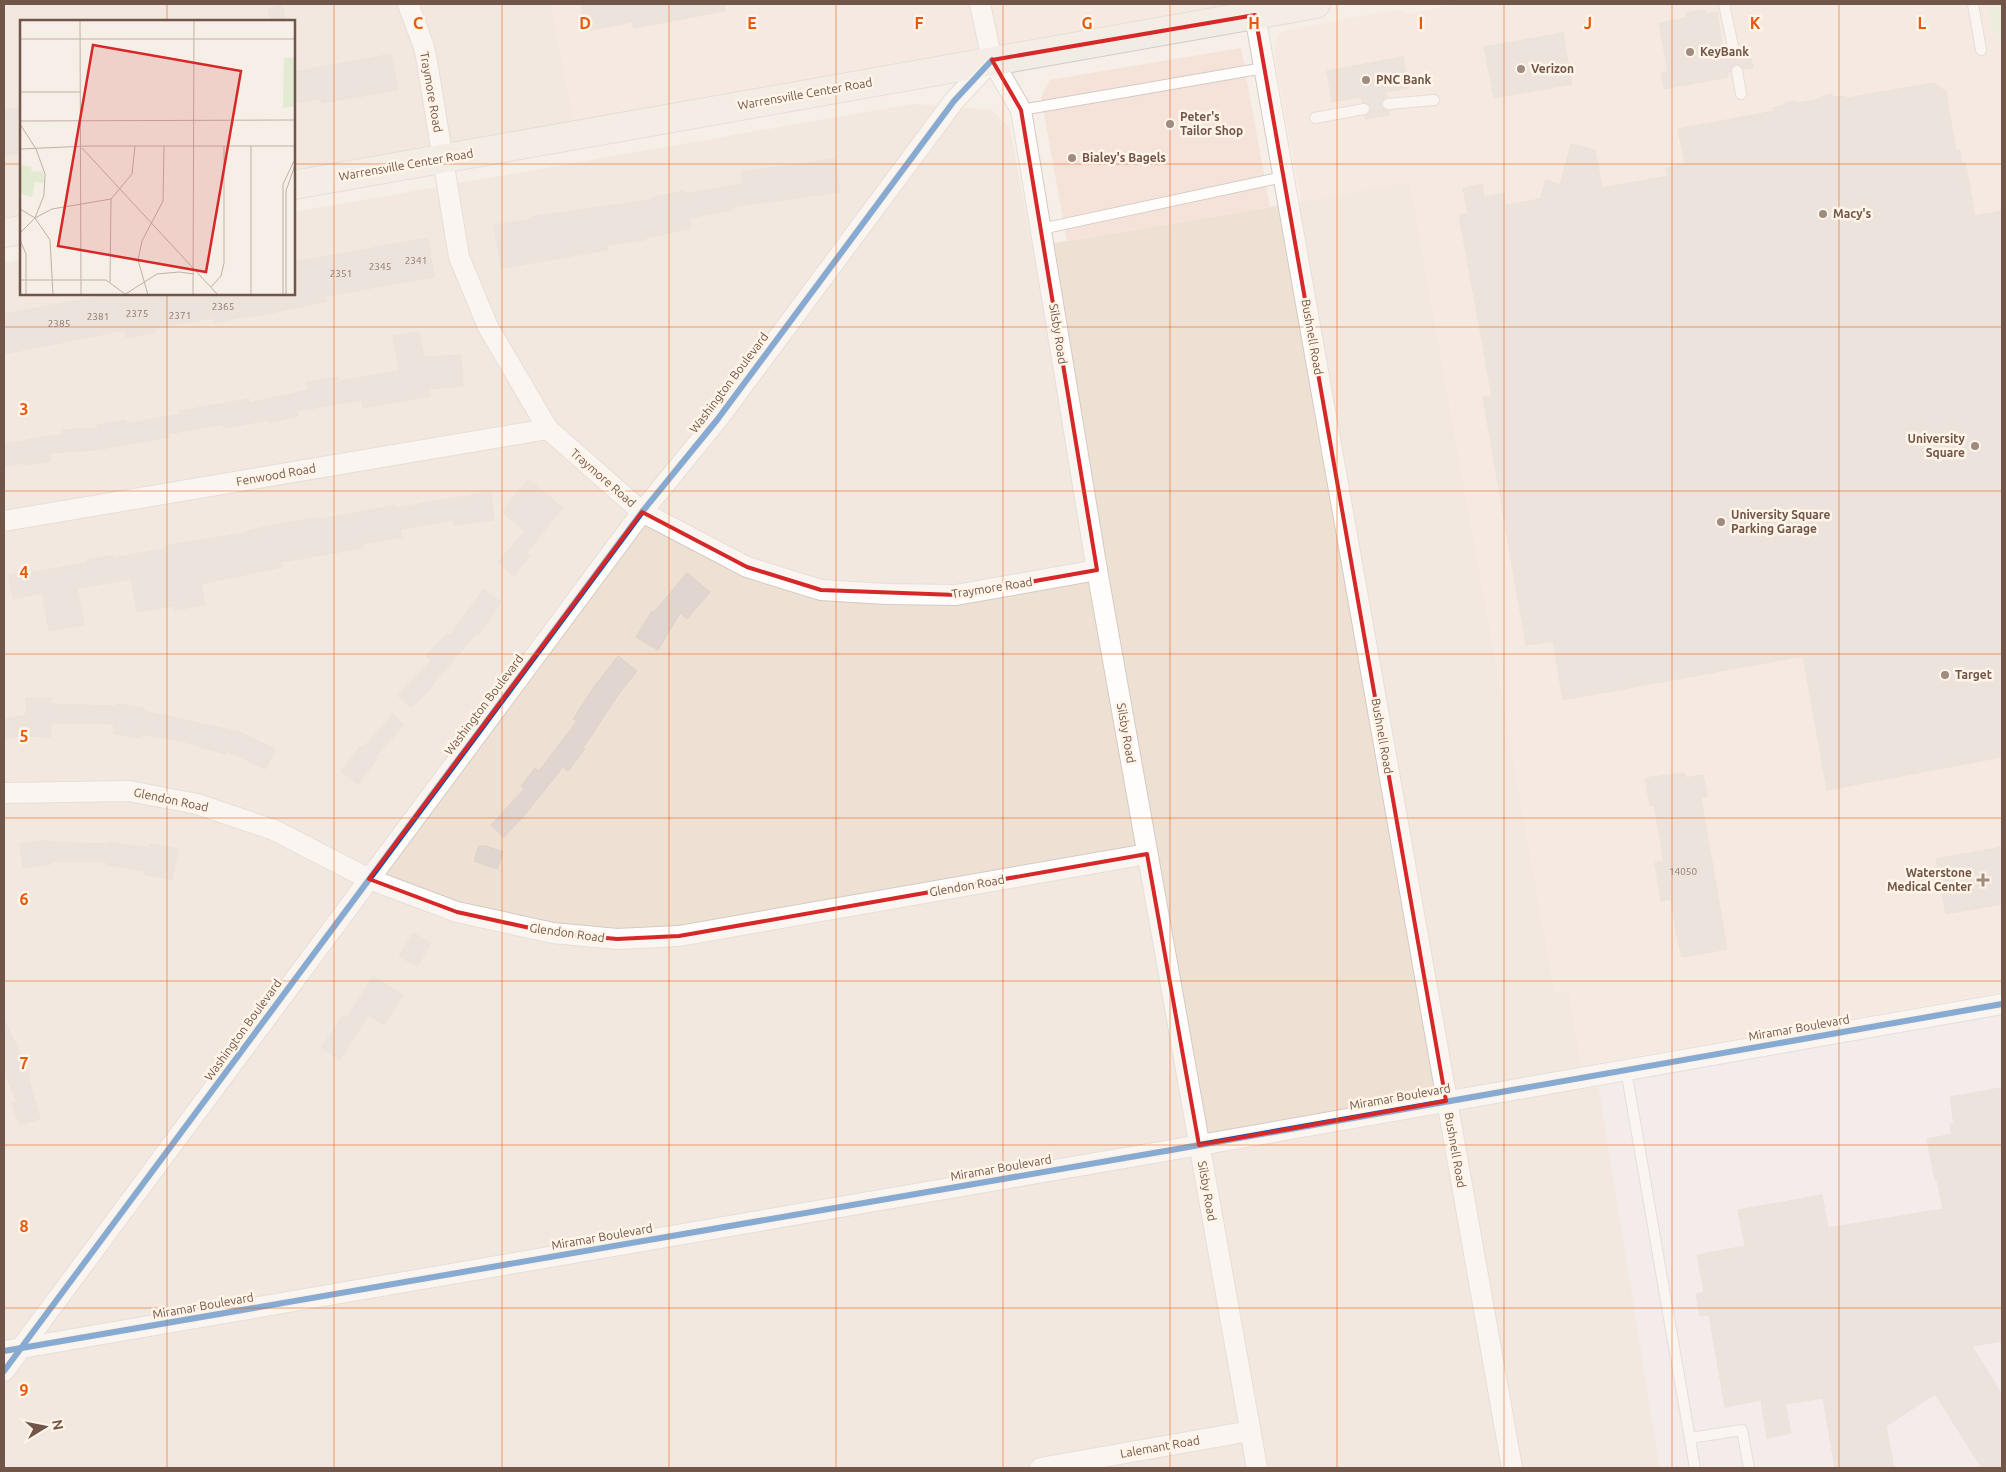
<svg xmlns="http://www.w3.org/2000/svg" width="2006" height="1472" font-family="Ubuntu,sans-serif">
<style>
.residential{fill:#eee1d4}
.commercial{fill:#f5e3da}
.education{fill:#f1e6f0}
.green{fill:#e2ebd2}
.building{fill:#e1d6cf;stroke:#ddd2ca}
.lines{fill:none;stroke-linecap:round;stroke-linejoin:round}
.service-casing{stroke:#d4cac4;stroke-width:12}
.minor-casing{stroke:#d4cac4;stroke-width:22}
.primary-casing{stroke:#d4cac4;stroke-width:30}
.service{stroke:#fefdfb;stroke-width:10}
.minor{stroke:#fefdfb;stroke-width:20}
.primary{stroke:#f1ece4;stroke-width:28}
.cycleway-casing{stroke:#fef4e7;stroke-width:9}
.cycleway{stroke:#0057b8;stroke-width:6}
.marked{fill:none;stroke:#d62828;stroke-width:4;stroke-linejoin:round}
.grid{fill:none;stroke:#e8590c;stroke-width:1;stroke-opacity:0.55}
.poi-dot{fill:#9f8b80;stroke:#fef4e7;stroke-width:2}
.labels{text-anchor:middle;stroke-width:5;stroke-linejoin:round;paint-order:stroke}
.number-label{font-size:10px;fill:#8f776d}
.poi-label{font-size:12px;font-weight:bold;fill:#715549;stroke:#fef4e7;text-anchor:start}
.street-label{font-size:12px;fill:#715549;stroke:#fef4e7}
.inset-road{fill:none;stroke:#c0b1a8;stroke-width:1}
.view{fill:#d62828;fill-opacity:0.15;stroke:#d62828;stroke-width:2.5}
.inset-edge{fill:none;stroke:#715549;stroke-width:2.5}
.grid-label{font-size:16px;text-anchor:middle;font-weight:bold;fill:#e8590c;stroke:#fef4e7;stroke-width:5;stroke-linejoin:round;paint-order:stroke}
</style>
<rect width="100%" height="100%" fill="#f5efe7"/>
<g class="residential">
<path d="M4,4H551L577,135L294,183V21H21V230L4,233Z"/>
<path d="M912,104L992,110L1010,128L1032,247L1301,202L1410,182L1555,993L1569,990L1581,1065L1595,1063L1660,1468H4V263L21,259V294H294V212Z"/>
</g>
<g class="commercial">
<path d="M551,4H1309L577,135Z"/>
<path d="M1457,4H2002V992L1581,1066L1569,991L1555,993L1410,182L1301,202L1275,60V45L1279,35L1284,31L1394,10L1401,11L1407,14Z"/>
<path d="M1241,48L1270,207L1067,241L1041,97L1050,80Z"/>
</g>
<path class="education" d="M2002,1004V1468H1660L1597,1074Z"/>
<path class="green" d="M1988,4H2002V39C1988,34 1990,17 1988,4Z"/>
<g class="building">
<path d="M581,4H724L725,11L634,28L632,22L586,31Z"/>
<path d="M282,5L286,21H271L268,9Z"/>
<path d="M1705,10L1706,14L1717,12L1723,53L1727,52L1729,56L1735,58L1739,56L1741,50L1749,48L1753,68L1744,69L1740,65L1735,64L1731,68L1730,72H1727L1728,77L1664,89L1661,73L1668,72L1659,23L1687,18L1686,13Z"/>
<path d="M1563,33L1572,84L1494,98L1484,47Z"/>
<path d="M391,54L398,90L322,103L321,99L294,103V72Z"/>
<path d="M1403,57L1409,88L1386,92L1387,97L1382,101L1381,105L1385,110L1389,111V115L1366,119L1365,116L1370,112L1371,107L1367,103L1362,102L1361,97L1332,102L1327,71Z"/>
<path d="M1934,83L1946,92L1956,151L1960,150L1962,163L1965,162L1975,216L2002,211V757L1827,790L1803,656L1563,700L1553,641L1526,645L1483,397L1492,396L1459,215L1468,213L1463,188L1482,184L1484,197L1504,193L1505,205L1540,199L1546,180L1560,185L1571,144L1595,150L1602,188L1668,176L1666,168L1685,164L1678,129L1774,111L1773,108L1785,105V103L1796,101L1798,103L1819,99L1821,97L1831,94L1835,97L1844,96L1847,98Z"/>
<path d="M21,107V153L4,156V110Z"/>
<path d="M835,159L840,192L732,207L733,210L689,218L691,228L645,238V240L607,245L608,250L501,268L494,225L532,219L531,217L650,200V198L683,191L684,194L743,184L741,172Z"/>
<path d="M428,238L434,277L326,296L327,301L253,317V315L214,323L213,318L155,328L156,332L126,338L125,330L4,354V314L113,294H294V262Z"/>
<path d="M419,332L424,357L461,355L463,386L429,389L431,396L363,408L362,400L297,411L298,416L268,423V420L224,428L223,424L168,434L169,437L96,450L48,453L50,461L26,465V463L4,466V444L63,434L62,430L98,428L97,425L126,420V424L180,414L179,411L249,399L250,403L308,390L306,382L338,377L339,381L399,371L393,336Z"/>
<path d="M528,479L563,508L526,553L530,556L514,576L498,562L525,531L502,512Z"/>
<path d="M491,492L494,520L454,525L453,520L400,529L402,537L363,544V548L281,562L282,567L201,584L205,605L175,610L174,606L137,612L131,579L77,588L84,625L49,631L42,593L13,599L9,575L29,571V573L87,563V560L113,555V558L164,549V546L245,533V531L289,522L318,518V520L396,505V508Z"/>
<path d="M687,573L710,592L687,619L680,613L658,650L636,637L652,611L654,612Z"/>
<path d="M483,589L501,602L478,636L476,634L433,684L434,685L411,708L397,695L431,661L426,656L447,633L450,636Z"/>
<path d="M618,656L637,671L618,695L583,748L585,749L568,771L563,767L522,818L504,837L491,825L524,789L521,786L535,768L539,771L577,721L573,719L594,687Z"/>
<path d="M26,698H51V704L117,706V704L144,708V711L240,732L275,749L266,769L227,751L226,754L199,747L200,745L141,734L140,738L113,734L114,724L51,723V737L20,736L4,739V719L26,715Z"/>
<path d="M393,714L404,725L375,757L377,759L358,784L341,771L360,746L363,748Z"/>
<path d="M1684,773L1685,778L1703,775L1707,796L1701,798L1727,949L1682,957L1677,937L1671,899L1661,901L1655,863L1664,861L1654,805L1650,806L1645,778Z"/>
<path d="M48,840V842L110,844V842L149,848L150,844L178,849L172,880L144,874L145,871L107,865V862L51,861V864L23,868L20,844Z"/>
<path d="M479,846H485L503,852L497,869L474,861Z"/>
<path d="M2002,847V904L1946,914L1936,859Z"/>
<path d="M413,933L431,943L417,967L399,956Z"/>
<path d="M373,976L403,995L384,1025L368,1015L340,1060L321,1048L343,1015L347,1018Z"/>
<path d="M4,1019L30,1075L28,1076L40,1119L19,1125L12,1103L17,1102L4,1072Z"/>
<path d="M2000,1088L2002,1098V1341L1972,1346L2002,1395V1468H1982L1935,1394L1886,1426L1894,1468H1835L1823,1398L1785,1404L1791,1433L1767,1438L1761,1400L1725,1407L1709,1315L1700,1316L1696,1294L1704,1292L1697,1255L1745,1246L1738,1210L1822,1195L1828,1228L1943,1209L1937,1180H1935L1927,1139L1952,1134L1950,1124H1954L1950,1097Z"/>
</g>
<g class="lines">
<defs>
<g id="service">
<path d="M1724,4L1734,51"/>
<path d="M1973,4L1981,50"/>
<path d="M1737,71L1741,94"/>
<path d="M1388,104L1434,100"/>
<path d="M1021,110L1264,68"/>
<path d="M1315,118L1364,109"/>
<path d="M1041,229L1283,177"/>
<path d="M1626,1070L1695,1468"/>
<path d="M1690,1438L1742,1430L1749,1468"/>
</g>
<g id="minor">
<path d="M408,4L424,47L427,62L459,257L488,327L548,429L642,512L747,567L821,590L886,594L956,595L1097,570"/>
<path d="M980,4L992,60L1021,110L1097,570L1257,1468"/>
<path d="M1253,4L1512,1468"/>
<path d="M4,521L548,429"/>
<path d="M4,793L129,791L197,804L274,830L369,879L457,912L553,933L617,939L679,936L1147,854"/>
<path d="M4,1351L1177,1149L2002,1004"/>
<path d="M4,1371L642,512L717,420L954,101L992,60"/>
<path d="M1040,1468L1250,1431"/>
</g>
<g id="primary">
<path d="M294,185L1316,4"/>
<path d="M4,233L21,230"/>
</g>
</defs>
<use href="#service" class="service-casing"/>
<use href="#minor" class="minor-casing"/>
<use href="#primary" class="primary-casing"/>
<use href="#service" class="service"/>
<use href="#minor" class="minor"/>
<use href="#primary" class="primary"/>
<defs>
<g id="cycleway">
<path d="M4,1351L1177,1149L2002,1004"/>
<path d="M4,1371L642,512L717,420L954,101L992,60"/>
</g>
</defs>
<use href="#cycleway" class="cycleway-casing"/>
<use href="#cycleway" class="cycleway"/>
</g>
<path d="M0 0H2006V1472H0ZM1255,15L1446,1101L1199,1145L1147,854L679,936L617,939L553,933L457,912L369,879L642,512L747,567L821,590L956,595L1097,570L1021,110L992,60Z" fill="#f5efe7" fill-opacity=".55" fill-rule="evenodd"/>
<path class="marked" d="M1255,15L1446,1101L1199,1145L1147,854L679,936L617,939L553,933L457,912L369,879L642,512L747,567L821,590L956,595L1097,570L1021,110L992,60Z"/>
<path class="grid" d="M167,4V21M334,4V1468M502,4V1468M669,4V1468M836,4V1468M1003,4V1468M1170,4V1468M1337,4V1468M1504,4V1468M1672,4V1468M1839,4V1468M4,164H21M294,164H2002M167,294V1468M4,327H2002M4,491H2002M4,654H2002M4,818H2002M4,981H2002M4,1145H2002M4,1308H2002"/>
<g class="poi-dot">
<circle cx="1690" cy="52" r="5"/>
<circle cx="1521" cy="69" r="5"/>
<circle cx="1366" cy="80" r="5"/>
<circle cx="1170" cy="124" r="5"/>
<circle cx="1072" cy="158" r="5"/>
<circle cx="1823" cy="214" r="5"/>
<circle cx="1975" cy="446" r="5"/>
<circle cx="1721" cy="522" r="5"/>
<circle cx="1945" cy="675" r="5"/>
<path d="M1980.5 872.5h5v5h5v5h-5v5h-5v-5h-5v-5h5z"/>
</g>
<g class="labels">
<g class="number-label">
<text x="416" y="264">2341</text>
<text x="380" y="270">2345</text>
<text x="341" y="277">2351</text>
<text x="223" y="310">2365</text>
<text x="137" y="317">2375</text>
<text x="180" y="319">2371</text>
<text x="98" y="320">2381</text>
<text x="59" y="327">2385</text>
<text x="1683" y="875">14050</text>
</g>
<g class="poi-label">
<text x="1700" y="56">KeyBank</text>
<text x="1531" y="73">Verizon</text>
<text x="1376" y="84">PNC Bank</text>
<text x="1180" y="121">Peter's<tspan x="1180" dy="14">Tailor Shop</tspan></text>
<text x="1082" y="162">Bialey's Bagels</text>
<text x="1833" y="218">Macy's</text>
<text x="1965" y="443" text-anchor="end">University<tspan x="1965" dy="14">Square</tspan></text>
<text x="1731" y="519">University Square<tspan x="1731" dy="14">Parking Garage</tspan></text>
<text x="1955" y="679">Target</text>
<text x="1972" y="877" text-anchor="end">Waterstone<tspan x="1972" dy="14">Medical Center</tspan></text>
</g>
<g class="street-label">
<text transform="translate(431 92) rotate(80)" y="4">Traymore Road</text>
<text transform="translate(805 94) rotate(-10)" y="4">Warrensville Center Road</text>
<text transform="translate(406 165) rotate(-10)" y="4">Warrensville Center Road</text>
<text transform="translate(1058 334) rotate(81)" y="4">Silsby Road</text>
<text transform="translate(1312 337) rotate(80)" y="4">Bushnell Road</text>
<text transform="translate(729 383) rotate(-53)" y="4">Washington Boulevard</text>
<text transform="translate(276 475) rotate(-10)" y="4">Fenwood Road</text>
<text transform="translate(603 478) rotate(41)" y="4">Traymore Road</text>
<text transform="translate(992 588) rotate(-9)" y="4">Traymore Road</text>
<text transform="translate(484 705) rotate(-53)" y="4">Washington Boulevard</text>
<text transform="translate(1126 733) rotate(80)" y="4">Silsby Road</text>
<text transform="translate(1382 736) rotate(80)" y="4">Bushnell Road</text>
<text transform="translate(171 800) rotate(12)" y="4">Glendon Road</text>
<text transform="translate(967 886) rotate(-10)" y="4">Glendon Road</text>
<text transform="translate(567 933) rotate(8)" y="4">Glendon Road</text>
<text transform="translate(1799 1028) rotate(-10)" y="4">Miramar Boulevard</text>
<text transform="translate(243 1030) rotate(-54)" y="4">Washington Boulevard</text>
<text transform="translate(1400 1097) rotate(-10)" y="4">Miramar Boulevard</text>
<text transform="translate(1455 1150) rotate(80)" y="4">Bushnell Road</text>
<text transform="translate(1001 1168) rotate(-10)" y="4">Miramar Boulevard</text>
<text transform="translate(1207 1191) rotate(80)" y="4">Silsby Road</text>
<text transform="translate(602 1237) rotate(-10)" y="4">Miramar Boulevard</text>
<text transform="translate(203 1306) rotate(-10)" y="4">Miramar Boulevard</text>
<text transform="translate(1160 1447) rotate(-10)" y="4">Lalemant Road</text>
</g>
</g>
<g transform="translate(20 20)">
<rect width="275" height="275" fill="#f5efe7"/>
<path d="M264,38H275V86L263,88ZM0,144L11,147L12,152L23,151L24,163L15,162L12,177L0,173Z" fill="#e2ebd2"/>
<path class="inset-road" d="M60,0L61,275M0,19H275M0,72H61M0,101L275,100M0,104L16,129L25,154L24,175L15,198M231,126V275M62,128L198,275M0,129L67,126H275M0,189L15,198L30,220L33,275M0,213L15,198L32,189L91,179L112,154L115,126M0,220L6,234V275M0,260H86L105,274M90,262L91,179M191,267L201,256L204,243V126M104,275L137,254L159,252L174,254M128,275L118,240L122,221L143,181L144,126M173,275L174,0M263,275V164L275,139M266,275V171L275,145"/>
<path class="view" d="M73,25L221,51L186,252L38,226Z"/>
<rect width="275" height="275" class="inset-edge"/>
</g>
<g class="grid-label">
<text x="418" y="29">C</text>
<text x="585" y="29">D</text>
<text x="752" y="29">E</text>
<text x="919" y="29">F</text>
<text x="1087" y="29">G</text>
<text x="1254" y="29">H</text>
<text x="1421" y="29">I</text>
<text x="1588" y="29">J</text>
<text x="1755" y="29">K</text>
<text x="1922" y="29">L</text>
<text x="24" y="415">3</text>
<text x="24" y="578">4</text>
<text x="24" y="742">5</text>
<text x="24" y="905">6</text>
<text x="24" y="1069">7</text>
<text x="24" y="1232">8</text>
<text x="24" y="1396">9</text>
</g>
<rect width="2006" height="1472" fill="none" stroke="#715549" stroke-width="10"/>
<g transform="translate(45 1427) rotate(80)" stroke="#fef4e7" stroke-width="4" paint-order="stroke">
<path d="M0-4L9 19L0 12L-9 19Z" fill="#715549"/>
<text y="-8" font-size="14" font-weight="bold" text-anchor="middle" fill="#715549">N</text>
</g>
</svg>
